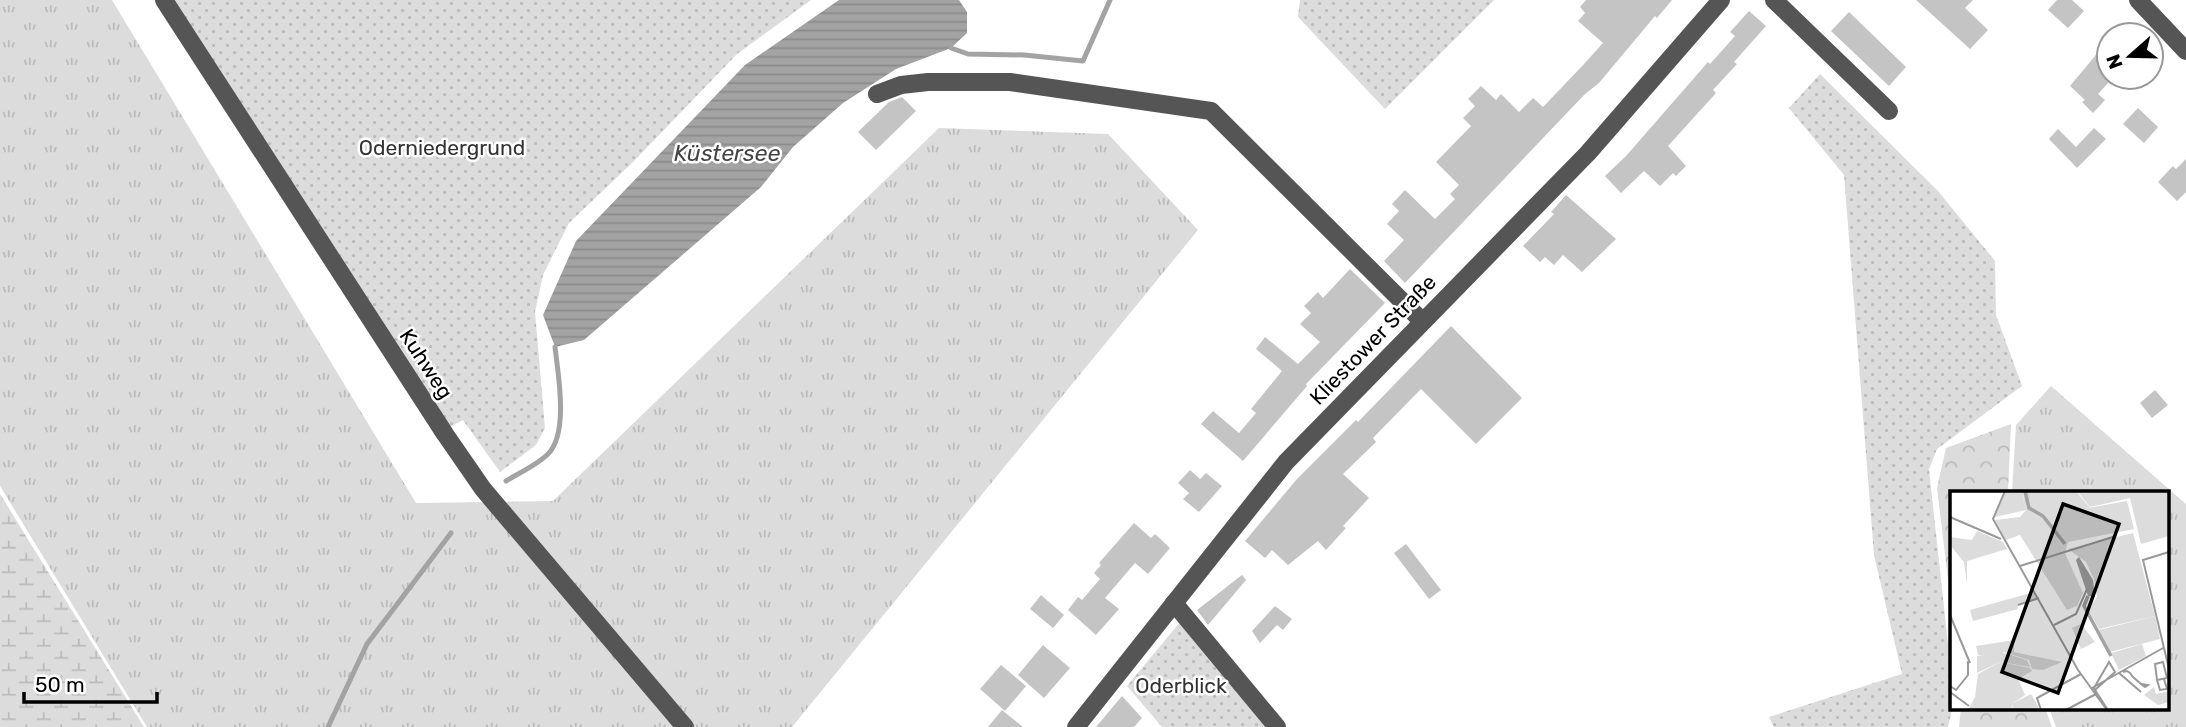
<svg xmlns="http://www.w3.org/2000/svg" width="2186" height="727" font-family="Rubik,sans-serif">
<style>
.grass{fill:url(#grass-tufts)}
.forest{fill:url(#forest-crowns)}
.wetland{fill:url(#wetland-marsh)}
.garden{fill:url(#garden-dots)}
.water{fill:url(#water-rules)}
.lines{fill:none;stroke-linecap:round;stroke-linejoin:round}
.stream{stroke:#a3a3a3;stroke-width:5}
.building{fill:#c4c4c4}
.minor{stroke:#555;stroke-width:18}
.labels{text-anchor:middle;stroke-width:5;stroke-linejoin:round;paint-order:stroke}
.park-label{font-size:21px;fill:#333;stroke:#fff}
.street-label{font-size:21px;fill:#000;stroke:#fff}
.water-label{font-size:23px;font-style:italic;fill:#444;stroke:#fff}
.inset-river{fill:none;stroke:#a3a3a3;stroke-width:3.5}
.inset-road{fill:none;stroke:#999;stroke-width:2}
.view{fill:#000;fill-opacity:0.15;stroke:#000;stroke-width:3.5}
.inset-edge{fill:none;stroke:#000;stroke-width:3.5}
</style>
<defs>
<pattern id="grass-tufts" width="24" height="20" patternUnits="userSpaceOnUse" patternTransform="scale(1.75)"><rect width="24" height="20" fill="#dcdcdc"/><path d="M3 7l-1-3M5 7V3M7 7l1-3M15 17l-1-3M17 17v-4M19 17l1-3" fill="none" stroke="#bbb"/></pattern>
<pattern id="forest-crowns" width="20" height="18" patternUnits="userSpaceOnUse" patternTransform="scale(1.75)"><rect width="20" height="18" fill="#dcdcdc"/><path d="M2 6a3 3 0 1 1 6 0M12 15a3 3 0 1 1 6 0" fill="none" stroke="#bbb"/></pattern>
<pattern id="wetland-marsh" width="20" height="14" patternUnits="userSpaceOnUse" patternTransform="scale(1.75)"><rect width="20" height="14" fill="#dcdcdc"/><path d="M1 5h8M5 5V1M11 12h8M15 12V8" fill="none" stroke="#bbb"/></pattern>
<pattern id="garden-dots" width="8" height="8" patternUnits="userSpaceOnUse" patternTransform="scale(1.75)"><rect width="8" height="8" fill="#dcdcdc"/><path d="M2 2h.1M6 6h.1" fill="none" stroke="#bbb" stroke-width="1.8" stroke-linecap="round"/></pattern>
<pattern id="water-rules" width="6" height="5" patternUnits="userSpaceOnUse" patternTransform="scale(1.75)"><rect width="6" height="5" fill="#a3a3a3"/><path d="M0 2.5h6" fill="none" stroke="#8b8b8b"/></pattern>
</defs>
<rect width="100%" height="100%" fill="#fff"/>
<g class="grass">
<path d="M0,0H112L416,503L553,501L939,128L1108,134L1198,230L792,727H147L0,486Z"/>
<path d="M2051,386L2186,504V727H2056L2049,708H2167V492H2012L2016,425Z"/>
</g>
<g class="forest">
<path d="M2011,424L2008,492H1952L1951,604L1937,488L1946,448Z"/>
<path d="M1961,708H2045L2052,727H1959Z"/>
</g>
<path class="wetland" d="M0,494L144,727H0Z"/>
<g class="garden">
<path d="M169,0H811L737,54L633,162L569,223L543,275L535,312L545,428L536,445L500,472L463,420L448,428Z"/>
<path d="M1300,0H1494L1385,109L1298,17Z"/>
<path d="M1820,74L1938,191L1995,261L1996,315L2022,386L1937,449L1929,469L1948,644L1951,714L1948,727H1774L1769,717L1902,674L1874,555L1844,175L1789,108Z"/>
<path d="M1181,621L1270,727H1162L1127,686Z"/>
</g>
<path class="water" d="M839,0H959L967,12V33L951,48L896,69L843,103L793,147L761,187L584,340L555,347L543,315L576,241L745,65Z"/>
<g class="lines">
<g class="stream">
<path d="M951,48L968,54L1024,55L1083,61L1110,0"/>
<path d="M506,481C519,473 537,465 548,454C569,433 558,374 555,347"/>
<path d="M328,727L367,644L451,533"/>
</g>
</g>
<g class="building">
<path d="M1586,0H1672L1657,18L1655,16L1599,83L1585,94L1405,283L1384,261L1404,240L1387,224L1399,211L1392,204L1405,190L1435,219L1455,199L1450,194L1459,185L1436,162L1471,126L1463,118L1475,106L1468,99L1481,86L1496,100L1501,94L1519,112L1533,98L1543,107L1584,64L1603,43L1578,21L1585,13L1580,7Z"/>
<path d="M1916,0H1973L1965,8L1988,30L1970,49Z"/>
<path d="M2057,0H2072L2084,11L2068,28L2048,10Z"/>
<path d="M1749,11L1766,26L1734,62L1737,64L1713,90L1716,93L1668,146L1686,166L1676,176L1673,173L1660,186L1644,171L1621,193L1605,176L1626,156L1708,62L1710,64L1735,36L1730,32Z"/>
<path d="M1849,12L1906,67L1889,86L1831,31Z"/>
<path d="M2100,50L2109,58V82L2098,94L2105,100L2093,113L2082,102L2085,100L2070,86Z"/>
<path d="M902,97L916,111L876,150L858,132L889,102Z"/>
<path d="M2138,108L2158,127L2144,143L2123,124Z"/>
<path d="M2094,128L2106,139L2077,168L2049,139L2058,129L2076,147Z"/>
<path d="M2186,159V192L2177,201L2158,182L2173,166L2176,169Z"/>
<path d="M1566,195L1616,239L1582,272L1563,255L1554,265L1545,257L1540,262L1523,246L1554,214L1551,212Z"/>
<path d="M1350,269L1385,303L1306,384L1307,386L1243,461L1201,424L1213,411L1239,433L1256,413L1251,409L1282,371L1256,349L1265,337L1298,364L1320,342L1300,324L1311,313L1304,306L1318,292L1323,298Z"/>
<path d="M1451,326L1522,398L1476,444L1421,389L1373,438L1376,442L1343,474L1369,498L1343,526L1346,528L1326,550L1318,541L1288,565L1272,550L1265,558L1245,541L1297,479L1356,420L1358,422Z"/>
<path d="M2155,390L2168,405L2152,418L2140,403Z"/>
<path d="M1190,470L1200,479L1206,473L1222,486L1199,512L1183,499L1189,493L1178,483Z"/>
<path d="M1134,523L1151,538L1155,534L1170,548L1148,574L1135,563L1105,598L1119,609L1096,635L1068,610L1078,597L1082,600L1100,579L1094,573L1101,565L1099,563Z"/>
<path d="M1406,544L1441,590L1429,599L1394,553Z"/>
<path d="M1242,575L1246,580L1208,625L1197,610Z"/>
<path d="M1041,595L1064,615L1053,628L1030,609Z"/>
<path d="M1275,606L1292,619L1283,630L1277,625L1260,643L1252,631Z"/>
<path d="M1043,645L1070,668L1044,698L1018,675Z"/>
<path d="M1001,665L1026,686L1005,711L980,689Z"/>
<path d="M1122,696L1142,718L1134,727H1096Z"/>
<path d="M1002,710L1023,727H988Z"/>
</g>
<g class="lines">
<g class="minor">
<path d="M164,0L445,434L483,489L685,727"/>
<path d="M1774,0L1889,111"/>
<path d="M2138,0L2186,51"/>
<path d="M877,94L901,85L928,82H1010L1211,111L1422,321"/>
<path d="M1174,603L1277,727"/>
<path d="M1076,727L1286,462L1588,153L1721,0"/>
</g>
</g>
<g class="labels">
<g class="park-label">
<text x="442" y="155">Oderniedergrund</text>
<text x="1181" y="693">Oderblick</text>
</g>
<g class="street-label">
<text transform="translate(1373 340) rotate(-46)" y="7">Kliestower Straße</text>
<text transform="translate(426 364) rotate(57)" y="7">Kuhweg</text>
</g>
<g class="water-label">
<text x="727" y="161">Küstersee</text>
</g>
</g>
<g transform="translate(1950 491)">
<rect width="219" height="219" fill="#fff"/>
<path d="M56,0H73L74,13L88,26L177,10L184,38L118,51L115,62L133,102L127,115L117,119L70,44L56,49L45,29L70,26L76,19L45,26ZM127,0H219V45L191,53L180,7L140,16ZM205,125L210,148L160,161L149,139ZM50,171L80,177L82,180L68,188L75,204L63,212L61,219H18L25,206L28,183Z" fill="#dcdcdc"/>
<path d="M27,40L53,51L57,58L17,70V94L14,71L0,54V46L22,49ZM54,162L77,169L80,176L50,171L27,182V165ZM204,196L206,203L219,200V211L208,214L194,204ZM81,203L89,217L62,219L63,212Z" fill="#dcdcdc"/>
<path d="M73,0H126L140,17L88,26L74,13Z" fill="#dcdcdc"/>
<path d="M183,42L205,125L149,138L138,118L147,106L144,88L136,71L118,58ZM84,101L88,107L68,114V118L23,130L20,119ZM131,133L145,151L131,158L122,137ZM64,149V161L112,171L93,179L82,178L79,169L54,161L48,166L28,164L26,155Z" fill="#dcdcdc"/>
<path d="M192,153L196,165L169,179L161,162Z" fill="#dcdcdc"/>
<path d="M129,66L143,89L145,106L138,105L126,69Z" fill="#a3a3a3"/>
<path class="inset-river" d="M75,0L79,17L93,25L115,53M138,105L134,115L161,165"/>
<path class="inset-road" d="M55,0L43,28L128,179L157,219M0,26L51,48M219,61L193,69L219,178M70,75L166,45M68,114L89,107M0,124L20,172M104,134L126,123L137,98M173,181L177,180L180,182L183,186L191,193L195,196L198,194L191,193M169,182L191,201M214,188L217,198L210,199L207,189L217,187M207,189L205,173L213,171L217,187M0,195L6,199L18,184V170M142,197L213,157M0,201L19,215M91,219L87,207L131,183M116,219L146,203M157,219L146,204L144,197L159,171L165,181L145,199L158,219"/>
<path class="view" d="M113,13L169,33L108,202L52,181Z"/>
<rect width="219" height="219" class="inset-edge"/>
</g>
<g transform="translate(2130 56) rotate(250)"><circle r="33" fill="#ffffff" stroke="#999999" stroke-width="2"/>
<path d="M0-5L12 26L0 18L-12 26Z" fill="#000000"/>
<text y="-10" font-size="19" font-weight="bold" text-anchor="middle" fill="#000000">N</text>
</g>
<path d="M24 692v10h133v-10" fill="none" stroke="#000000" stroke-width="3.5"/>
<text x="35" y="692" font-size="21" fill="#000000" stroke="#ffffff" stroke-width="5" paint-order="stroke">50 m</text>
</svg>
